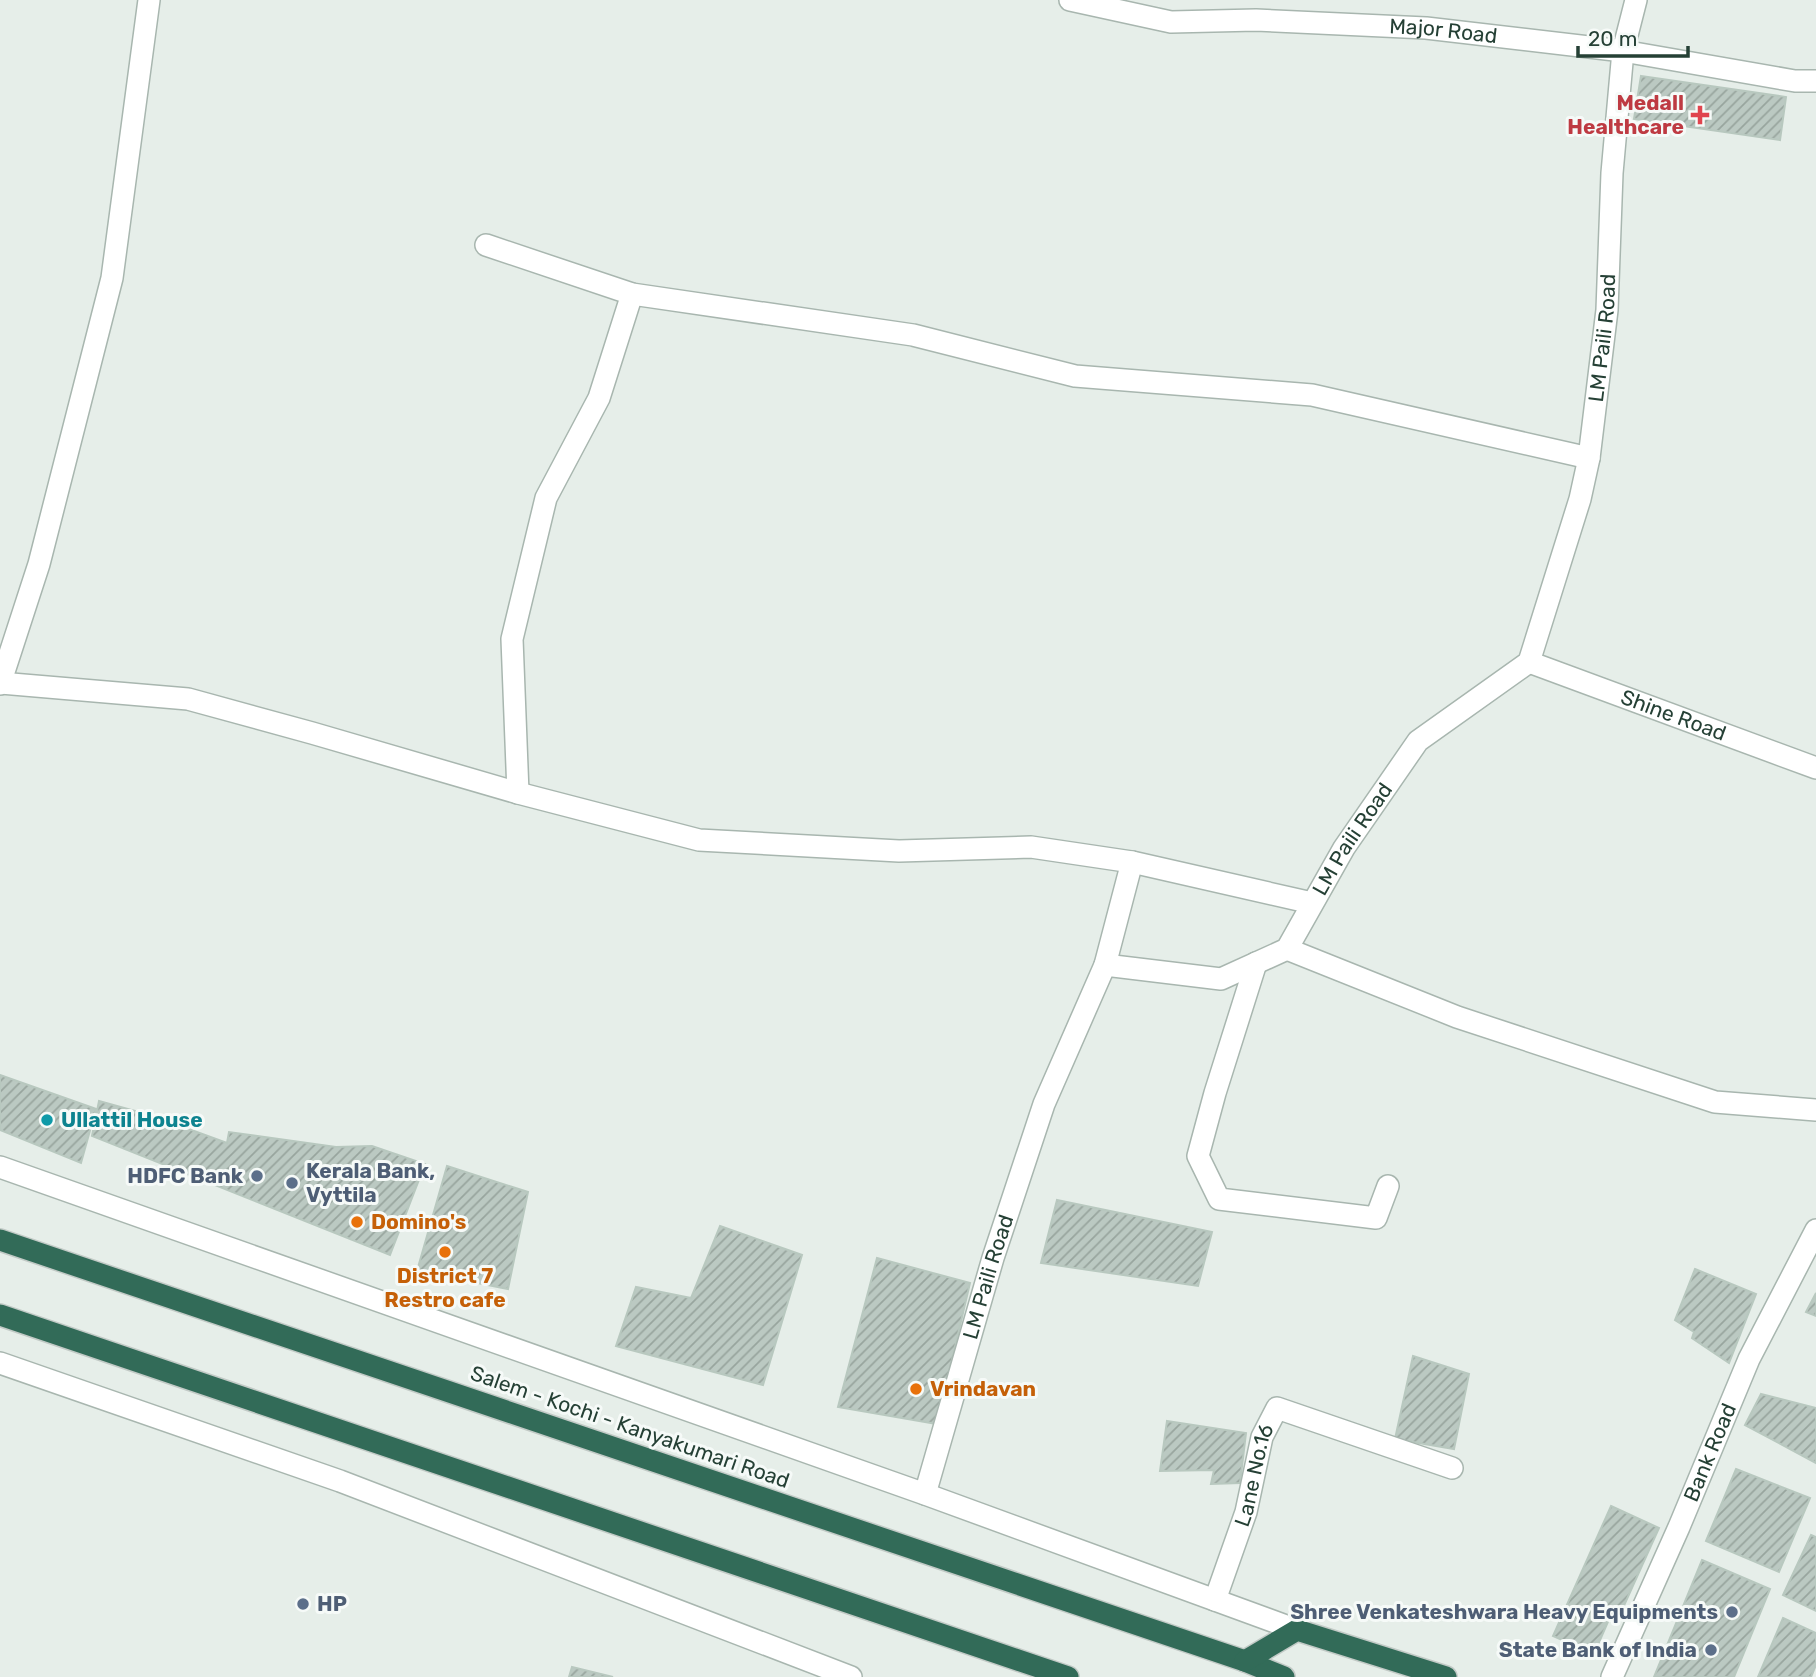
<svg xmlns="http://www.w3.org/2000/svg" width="1816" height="1677" font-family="Rubik,sans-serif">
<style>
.building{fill:url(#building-hatch);stroke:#b8c8bf;stroke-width:2}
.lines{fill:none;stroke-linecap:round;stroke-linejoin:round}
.minor-casing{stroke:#a8b6af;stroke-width:24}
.highway-casing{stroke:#c2cac6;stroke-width:24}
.minor{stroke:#fff;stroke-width:21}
.highway{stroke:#326b58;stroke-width:21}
.health-dot{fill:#e0444e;stroke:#f6faf8;stroke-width:2.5}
.culture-dot{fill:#0f9aa8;stroke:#f6faf8;stroke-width:2.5}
.service-dot{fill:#5c6f8a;stroke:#f6faf8;stroke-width:2.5}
.food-dot{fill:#e8710a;stroke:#f6faf8;stroke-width:2.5}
.labels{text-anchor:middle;stroke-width:6;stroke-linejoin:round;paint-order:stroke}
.street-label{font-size:21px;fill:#254035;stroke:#f6faf8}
.health-label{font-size:21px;font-weight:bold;fill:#be3a42;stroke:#f6faf8;text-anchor:end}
.culture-label{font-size:21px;font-weight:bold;fill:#0d838f;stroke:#f6faf8;text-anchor:start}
.service-label{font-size:21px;font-weight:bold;fill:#4e5e75;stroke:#f6faf8;text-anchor:end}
.food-label{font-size:21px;font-weight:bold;fill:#c56008;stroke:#f6faf8;text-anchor:start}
</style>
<defs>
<pattern id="building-hatch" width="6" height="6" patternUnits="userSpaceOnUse" patternTransform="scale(1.75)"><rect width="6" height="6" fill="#bbc9c2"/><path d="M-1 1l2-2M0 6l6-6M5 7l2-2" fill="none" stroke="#98a59e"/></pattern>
</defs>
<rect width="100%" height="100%" fill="#e6eee9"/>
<g class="building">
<path d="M1641,76L1786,97L1780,140L1634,119Z"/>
<path d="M0,1075L96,1109L81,1163L0,1130Z"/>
<path d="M99,1101L153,1116L227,1143L229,1132L336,1147L372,1146L425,1164L390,1255L92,1136Z"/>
<path d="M447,1166L528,1192L508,1289L417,1271Z"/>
<path d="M1057,1200L1212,1232L1198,1286L1041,1263Z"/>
<path d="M720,1226L802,1255L763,1385L616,1346L636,1287L691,1298Z"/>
<path d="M877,1258L970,1283L937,1424L838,1407Z"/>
<path d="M1695,1269L1756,1294L1729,1363L1692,1338L1694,1332L1675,1320Z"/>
<path d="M1816,1293V1316L1806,1312Z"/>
<path d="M1413,1356L1469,1374L1454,1449L1395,1439Z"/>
<path d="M1761,1394L1816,1408V1463L1745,1425Z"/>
<path d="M1167,1421L1246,1433L1240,1483L1211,1484L1214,1470L1160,1471Z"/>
<path d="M1736,1469L1810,1498L1779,1572L1706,1541Z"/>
<path d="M1611,1506L1659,1528L1617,1621L1610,1617L1594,1654L1553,1636Z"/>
<path d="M1811,1535L1816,1537V1611L1783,1595Z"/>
<path d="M1702,1560L1770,1589L1734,1677H1654Z"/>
<path d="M1783,1618L1816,1633V1665L1811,1677H1758Z"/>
<path d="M572,1667L613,1677H569Z"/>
</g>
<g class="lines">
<defs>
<g id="minor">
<path id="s1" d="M1070,0L1171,22L1256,20L1426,28L1623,51L1795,81H1816"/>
<path d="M486,245L632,294L913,335L1075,376L1312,395L1589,458"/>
<path id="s2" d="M1529,662L1816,768"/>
<path d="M0,683L188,699L312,733L518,793L699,840L899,851L1031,847L1132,862L1312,903"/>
<path d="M0,684L39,564L112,278L149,0"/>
<path d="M518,793L512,639L546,498L599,398L632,294"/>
<path d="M1287,949L1457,1017L1715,1102L1816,1110"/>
<path d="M1256,963L1215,1093L1198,1156L1219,1199L1376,1218L1388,1186"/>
<path d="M1105,965L1132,862"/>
<path d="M0,1167L925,1494L1297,1630"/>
<path d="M0,1363L340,1481L851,1677"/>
<path id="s3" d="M925,1494L993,1258L1044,1104L1105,965L1221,979L1287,949L1344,848L1418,741L1529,662L1580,499L1589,458L1607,310L1612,173L1623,51L1636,0"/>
<path id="s4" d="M1215,1600L1246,1512L1262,1437L1277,1408L1452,1468"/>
<path id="s5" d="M1612,1677L1679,1527L1749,1359L1816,1230"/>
</g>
<g id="highway">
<path d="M0,1240L1245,1661L1284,1677"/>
<path d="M0,1315L1068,1677"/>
<path d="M1245,1661L1297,1630L1446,1677"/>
</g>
</defs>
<use href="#minor" class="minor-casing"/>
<use href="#highway" class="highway-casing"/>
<use href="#minor" class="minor"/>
<use href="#highway" class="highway"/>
</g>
<path class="health-dot" d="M1696.5 104.5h7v7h7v7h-7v7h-7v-7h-7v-7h7z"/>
<circle class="culture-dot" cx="47" cy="1120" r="7"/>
<g class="service-dot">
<circle cx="257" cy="1176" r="7"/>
<circle cx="292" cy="1183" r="7"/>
<circle cx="303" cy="1604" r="7"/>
<circle cx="1732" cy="1612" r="7"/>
<circle cx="1711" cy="1650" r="7"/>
</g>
<g class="food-dot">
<circle cx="357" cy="1222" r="7"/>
<circle cx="445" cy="1252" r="7"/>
<circle cx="916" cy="1389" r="7"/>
</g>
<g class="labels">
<g class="street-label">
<text dy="7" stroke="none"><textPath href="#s1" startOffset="376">Major Road</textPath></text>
<text dy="7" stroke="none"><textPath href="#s3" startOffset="1465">LM Paili Road</textPath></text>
<text dy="7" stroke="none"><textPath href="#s2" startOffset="154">Shine Road</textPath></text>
<text dy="7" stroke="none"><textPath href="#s3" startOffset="877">LM Paili Road</textPath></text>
<text dy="7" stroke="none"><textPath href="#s3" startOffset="226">LM Paili Road</textPath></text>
<text transform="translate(630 1427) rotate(19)" y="7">Salem - Kochi - Kanyakumari Road</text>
<text dy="7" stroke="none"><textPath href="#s5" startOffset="245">Bank Road</textPath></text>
<text dy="7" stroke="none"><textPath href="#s4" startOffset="131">Lane No.16</textPath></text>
</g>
<g class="health-label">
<text x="1684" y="110">Medall<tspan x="1684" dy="24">Healthcare</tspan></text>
</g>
<g class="culture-label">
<text x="61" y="1127">Ullattil House</text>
</g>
<g class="service-label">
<text x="306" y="1178" text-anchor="start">Kerala Bank,<tspan x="306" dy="24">Vyttila</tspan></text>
<text x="243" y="1183">HDFC Bank</text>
<text x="317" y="1611" text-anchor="start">HP</text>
<text x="1718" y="1619">Shree Venkateshwara Heavy Equipments</text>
<text x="1697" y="1657">State Bank of India</text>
</g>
<g class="food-label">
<text x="371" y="1229">Domino's</text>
<text x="445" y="1283" text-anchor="middle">District 7<tspan x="445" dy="24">Restro cafe</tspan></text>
<text x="930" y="1396">Vrindavan</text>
</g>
</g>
<path d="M1578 46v10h110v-10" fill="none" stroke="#254035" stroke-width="3.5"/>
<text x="1588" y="46" font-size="21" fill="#254035" stroke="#f6faf8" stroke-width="5" paint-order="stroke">20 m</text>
</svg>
